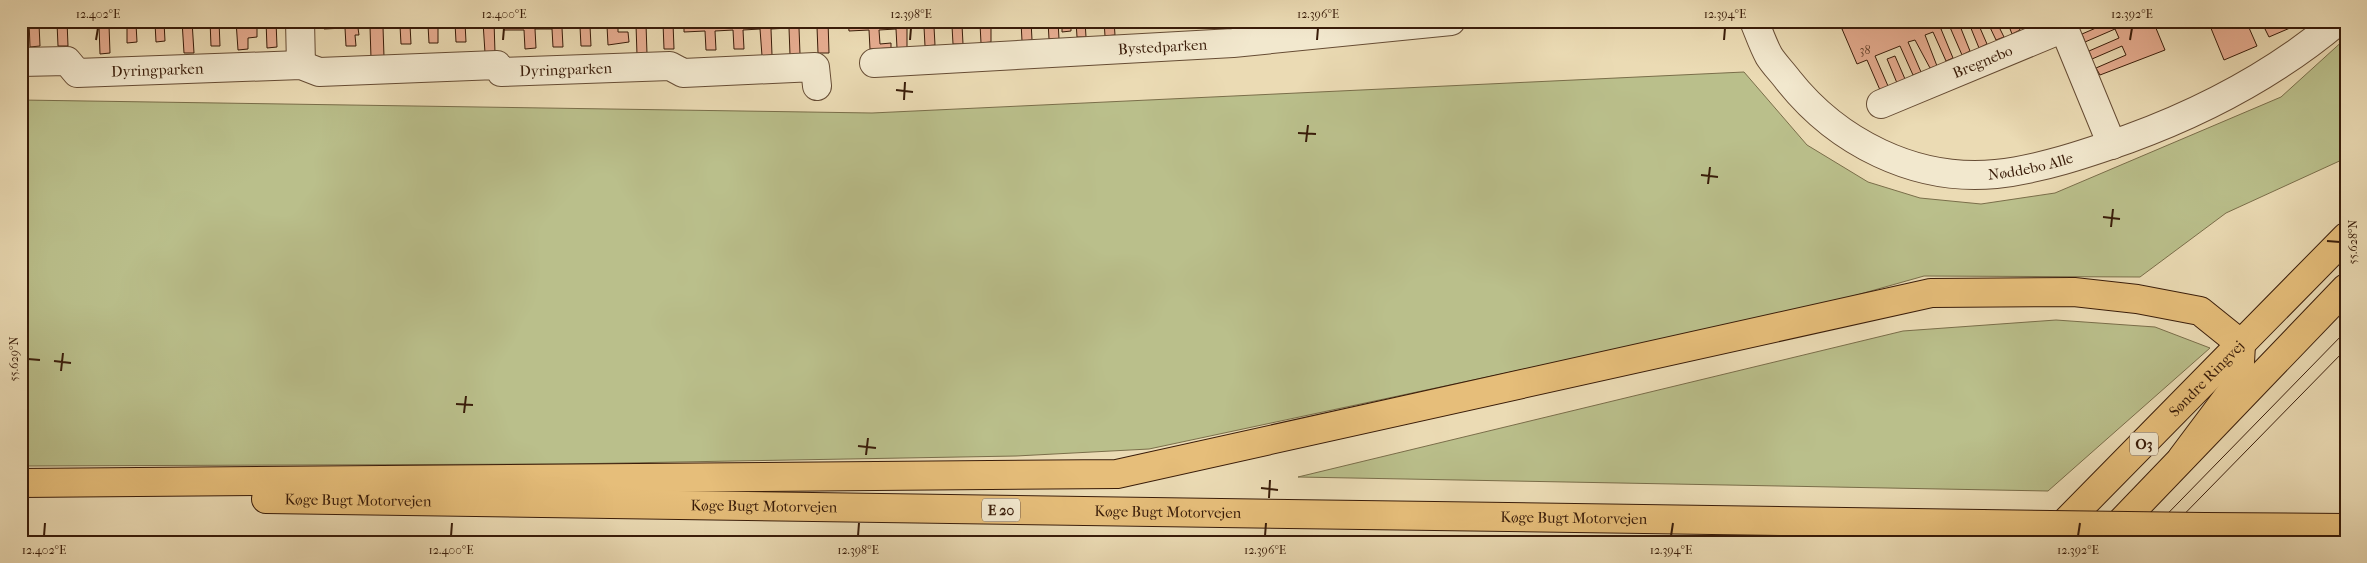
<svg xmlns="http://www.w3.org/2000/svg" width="2367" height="563" font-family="'IM FELL French Canon',serif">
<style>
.green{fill:#babf8b;stroke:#7a6e4a}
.building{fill:#e7ad91;stroke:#391c09}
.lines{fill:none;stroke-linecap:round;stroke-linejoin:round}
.minor-casing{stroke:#664c34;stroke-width:30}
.major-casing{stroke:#391c09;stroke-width:30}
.highway-casing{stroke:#391c09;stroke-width:30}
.minor{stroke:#f2e8ce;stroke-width:28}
.major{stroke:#e6be7a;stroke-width:28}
.highway{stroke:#e6be7a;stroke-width:28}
.tram{stroke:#391c09;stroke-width:1}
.highway-bridge-casing{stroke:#391c09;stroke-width:30;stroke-linecap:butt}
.highway-bridge{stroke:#e6be7a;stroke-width:28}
.ticks{fill:none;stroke:#391c09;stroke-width:2}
.labels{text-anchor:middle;stroke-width:4;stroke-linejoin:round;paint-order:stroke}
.number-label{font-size:12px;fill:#64402b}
.shield{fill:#f2e8ce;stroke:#705944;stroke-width:1}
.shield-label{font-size:14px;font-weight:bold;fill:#391c09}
.street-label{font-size:15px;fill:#391c09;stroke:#f2e8ce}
.neatline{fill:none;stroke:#391c09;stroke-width:2}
.ticks-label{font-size:12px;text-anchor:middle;fill:#391c09}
</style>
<rect width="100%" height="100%" fill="#ebdbb4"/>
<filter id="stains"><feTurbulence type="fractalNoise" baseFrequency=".004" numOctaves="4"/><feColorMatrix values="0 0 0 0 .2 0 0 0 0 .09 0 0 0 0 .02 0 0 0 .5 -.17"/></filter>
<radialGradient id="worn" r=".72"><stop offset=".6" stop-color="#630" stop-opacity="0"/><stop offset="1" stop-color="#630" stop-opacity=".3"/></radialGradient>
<g class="green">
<path d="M2346,38V158L2226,213L2140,277L1924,276L1807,309L1149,449L1016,456L566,464L21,466V100L872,113L1744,72L1807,145L1868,182L1920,198L1981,204L2055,193L2281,97Z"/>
<path d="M2056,320L2155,327L2210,348L2048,491L1298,477L1903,331Z"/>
</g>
<g class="building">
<path d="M29,21H67L68,46H58L57,23L39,24L40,46L30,47Z"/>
<path d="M78,21H192L194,53H184L182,21L164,22L165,41L156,42L155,23L136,24L137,42L127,43V24L109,25L110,53L100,54L99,26L79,27Z"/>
<path d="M210,21H219L220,46H211Z"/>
<path d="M236,21H257V37L248,38V49L238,50Z"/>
<path d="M266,21H276L277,47L267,48Z"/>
<path d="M324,21H496H494L495,53H485L483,22L465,23L466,42H456L455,23L438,24V43H429L428,25H410L411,44H401L400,26L383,27L384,57L371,58L370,27L358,28L359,35H355L356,46H346L345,28L324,29Z"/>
<path d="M504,21H675L673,23L674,49H664L663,23L646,24L647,54L637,55L636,25H618V32H628L629,42L608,45L607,26H590L591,46H581L580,27L562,28L563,47H553L552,29H535L536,48L525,49L524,30H504Z"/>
<path d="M684,21H828L829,53H818L817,27L799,28L800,54L790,55L789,28L771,29L772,55L762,56L760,29L743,30L744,49H734L733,30L715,31L716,50H706L705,31L684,32Z"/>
<path d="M848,21H991V42L981,43L980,24L962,25L963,44H953L952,26L934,27L935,45L925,46L924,27L907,28V48H897L896,29L879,30L880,44L891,43V48L870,49L869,30L849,31Z"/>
<path d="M1000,21H1033H1031L1032,40L1022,41L1021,22L1001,23Z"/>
<path d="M1048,21H1058L1059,39H1049Z"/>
<path d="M1076,21H1085L1086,37H1077Z"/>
<path d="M1104,21H1114L1115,35L1105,36Z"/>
<path d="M1132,21H1142V26L1132,27Z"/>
<path d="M1214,21H1225L1226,33L1215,34Z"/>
<path d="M1843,21H1958L1970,51L1962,55L1949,25L1941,29L1953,58L1946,61L1933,32L1925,35L1937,66L1930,68L1915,40L1908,42L1921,72L1913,75L1900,46L1875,56L1888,86L1880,90L1867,60L1857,64L1842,29L1845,28Z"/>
<path d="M1968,21H1977L1987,44L1979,48Z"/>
<path d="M1987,21H1996L2004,37L1996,40Z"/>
<path d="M2007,21H2016L2020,30L2012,34Z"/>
<path d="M2112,21H2153L2165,50L2100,75L2096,68L2126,55L2122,46L2092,59L2089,51L2119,38L2115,29L2085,42L2082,34Z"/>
<path d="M2208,21H2246L2257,46L2224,60Z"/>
<path d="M2285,21H2295L2297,25L2269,37L2265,29Z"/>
<path d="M1062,22H1071V31L1062,32Z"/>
<path d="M1895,56L1905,79L1897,83L1887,59Z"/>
</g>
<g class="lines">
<defs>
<g id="minor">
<path d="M300,21L301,65"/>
<path id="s1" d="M1754,21C1759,33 1763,45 1769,56C1774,64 1782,72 1788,80C1837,142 1915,182 1996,174C2041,169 2085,154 2128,139C2205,111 2275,74 2338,21"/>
<path d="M2061,21L2112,145"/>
<path id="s2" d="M21,62L67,61L77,73L301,65L319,72L497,65L501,72L670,66L683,73L815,67L817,86"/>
<path id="s3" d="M874,63L1233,43L1451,21"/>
<path id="s4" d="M1881,104L2064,28"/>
</g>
<g id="major">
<path id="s5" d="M2046,542L2346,237"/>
<path d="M2102,542L2346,288"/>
</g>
<g id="highway">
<path d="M21,483L1117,474L1931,293L2074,292L2137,299L2200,311L2241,344L2239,382L2182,458"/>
<path id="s6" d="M266,499L1982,524"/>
<path d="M2204,527L2346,528"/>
</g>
</defs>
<use href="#minor" class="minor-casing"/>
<use href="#major" class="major-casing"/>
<use href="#highway" class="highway-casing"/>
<use href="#minor" class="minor"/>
<use href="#major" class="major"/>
<use href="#highway" class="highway"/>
<g class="tram">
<path d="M2140,542L2346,331"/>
<path d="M2157,542L2346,349"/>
</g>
<defs>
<path id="highway-bridge" d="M1982,524L2204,527"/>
</defs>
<use href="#highway-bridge" class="highway-bridge-casing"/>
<use href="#highway-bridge" class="highway-bridge"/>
</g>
<path class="ticks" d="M96,40L98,28M503,40L504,28M910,40L911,28M1317,40L1318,28M1724,40L1725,28M2130,40L2132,28M896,90L913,92M904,100L905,82M1298,133L1316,134M1306,142L1308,125M1701,175L1718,177M1708,184L1710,167M2103,217L2120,219M2111,227L2113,209M2327,241L2340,242M28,359L40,360M54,361L71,363M61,371L63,353M456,404L473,405M464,413L466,396M858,446L876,448M866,455L868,438M1261,488L1278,490M1269,498L1270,480M44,536L45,523M451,536L452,523M858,536L859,523M1265,536L1266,523M1671,536L1673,523M2078,536L2080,523"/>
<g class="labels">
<g class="number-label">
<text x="1865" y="54">38</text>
</g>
<g class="shield">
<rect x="2130" y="432.5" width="28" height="23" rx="4"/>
<rect x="982" y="498.5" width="38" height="23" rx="4"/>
</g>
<g class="shield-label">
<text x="2144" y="449">O3</text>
<text x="1001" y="515">E 20</text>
</g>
<g class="street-label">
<text dy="5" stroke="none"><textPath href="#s3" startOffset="289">Bystedparken</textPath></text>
<text dy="5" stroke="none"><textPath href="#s4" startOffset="110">Bregnebo</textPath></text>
<text dy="5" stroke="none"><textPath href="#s2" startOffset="142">Dyringparken</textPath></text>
<text dy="5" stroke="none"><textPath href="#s2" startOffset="556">Dyringparken</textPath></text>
<text dy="5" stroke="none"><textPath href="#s1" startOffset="342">Nøddebo Alle</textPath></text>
<text dy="5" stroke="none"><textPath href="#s5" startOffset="229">Søndre Ringvej</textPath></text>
<text dy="5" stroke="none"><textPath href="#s6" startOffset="92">Køge Bugt Motorvejen</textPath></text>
<text dy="5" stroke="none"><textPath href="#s6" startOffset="498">Køge Bugt Motorvejen</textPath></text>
<text dy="5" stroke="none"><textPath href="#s6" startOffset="902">Køge Bugt Motorvejen</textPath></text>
<text dy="5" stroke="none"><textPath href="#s6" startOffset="1308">Køge Bugt Motorvejen</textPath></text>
</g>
</g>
<rect width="2367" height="563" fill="none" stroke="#ebdbb4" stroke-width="55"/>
<rect x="28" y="28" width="2312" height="508" class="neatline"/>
<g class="ticks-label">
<text x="98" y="18">12.402°E</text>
<text x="504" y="18">12.400°E</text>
<text x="911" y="18">12.398°E</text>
<text x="1318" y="18">12.396°E</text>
<text x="1725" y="18">12.394°E</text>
<text x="2132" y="18">12.392°E</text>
<text transform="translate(2353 242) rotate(-90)" y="4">55.628°N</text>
<text transform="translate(14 359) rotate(-90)" y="4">55.629°N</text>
<text x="44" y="554">12.402°E</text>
<text x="451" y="554">12.400°E</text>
<text x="858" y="554">12.398°E</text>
<text x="1265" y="554">12.396°E</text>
<text x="1671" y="554">12.394°E</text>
<text x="2078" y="554">12.392°E</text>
</g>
<rect width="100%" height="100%" filter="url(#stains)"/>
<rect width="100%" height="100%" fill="url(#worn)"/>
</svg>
